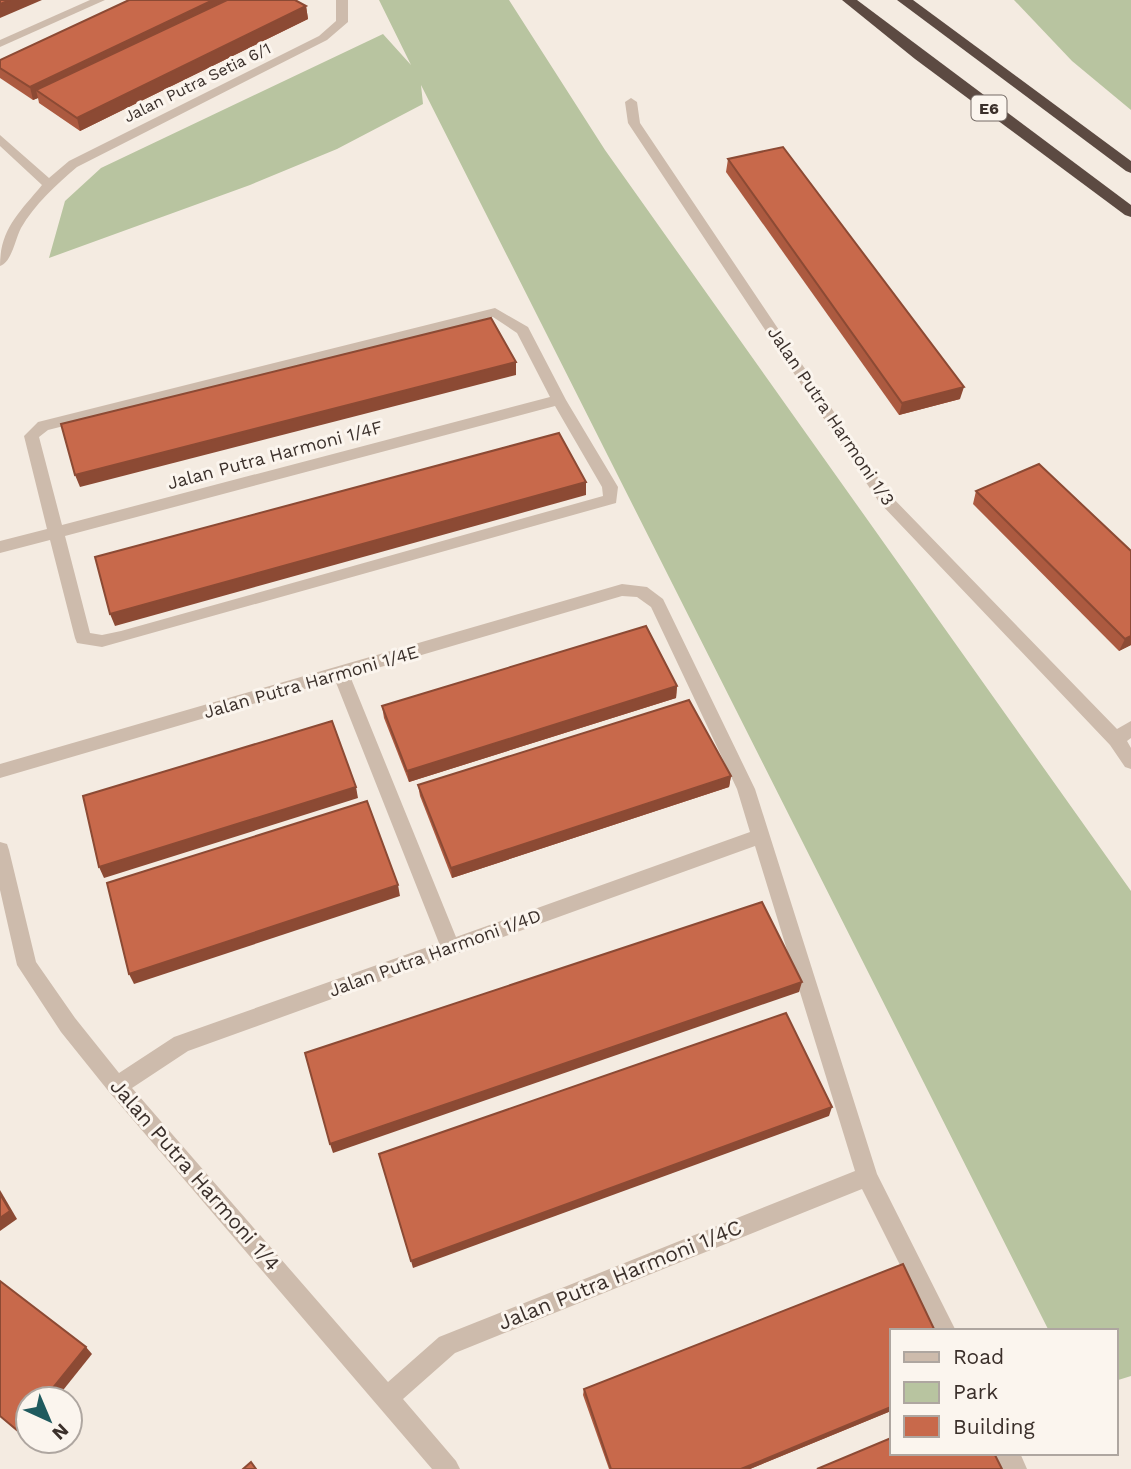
<svg xmlns="http://www.w3.org/2000/svg" width="1131" height="1469" font-family="'Work Sans',sans-serif">
<style>
.green{fill:#b8c4a0}
.lines{fill:none;stroke-linecap:round;stroke-linejoin:round}
.minor{fill:#cdbbac;fill-rule:evenodd}
.highway{fill:#5c4a42;fill-rule:evenodd}
.wall{fill:#ac5a40}
.shaded-wall{fill:#8c4a34}
.building{fill:#c8694b;stroke:#8c4a34;stroke-width:2}
.labels{text-anchor:middle;stroke-width:6;stroke-linejoin:round;paint-order:stroke}
.far-street-label{font-size:16px;fill:#3b302b;stroke:#fbf5ee}
.shield{fill:#fbf5ee;stroke:#756b66;stroke-width:2}
.shield-label{font-size:16px;font-weight:bold;fill:#3b302b}
.street-label{font-size:18px;fill:#3b302b;stroke:#fbf5ee}
.near-street-label{font-size:21px;fill:#3b302b;stroke:#fbf5ee}
</style>
<rect width="100%" height="100%" fill="#f4ebe1"/>
<g class="green">
<path d="M379,0H509L605,150L1131,891V1376L1115,1381V1331H1049L421,85L423,104L337,149L250,185L49,258L65,201L101,168L383,34L411,65Z"/>
<path d="M1014,0H1131V110L1072,61Z"/>
</g>
<g class="lines">
<g class="minor">
<path d="M90,0H105L0,47V40Z"/>
<path d="M336,0H348V22L327,40L77,167C57,184 34,205 21,228C15,239 12,262 0,266C0,229 19,213 42,185L0,146V135L49,178L69,161L319,36L336,21Z"/>
<path d="M631,98L637,102L640,123L889,494L1117,729L1131,721V738L1127,741L1131,748V769L1125,767L1110,745L879,502L628,123L625,102Z"/>
<path d="M495,308L528,327L566,400L618,487L616,503L102,647L77,643L75,638L50,540L0,553V541L47,529L24,436L38,422ZM493,317L517,333L550,397L62,525L39,437L48,430ZM555,406L602,487L603,496L121,631L102,635L90,633L65,536Z"/>
<path d="M622,584L647,587L663,599L755,789L877,1174L956,1331H933L862,1189L455,1353L403,1399L456,1461L460,1469H432L110,1093L61,1032L17,965L0,890V842L7,844L9,850L36,962L75,1018L119,1073L174,1037L439,943L335,680L0,778V764ZM622,596L637,597L651,607L737,789L750,832L456,937L350,676ZM755,846L855,1171L439,1337L388,1382L132,1088L188,1051Z"/>
<path d="M995,1453H1020L1027,1469H1002Z"/>
</g>
<g class="highway">
<path d="M842,0H857L1131,205V217L1125,215L915,59Z"/>
<path d="M897,0H913L1131,161V173L1126,171Z"/>
</g>
</g>
<g class="wall">
<path d="M306,6L308,19L80,131L39,103L38,98L33,100L0,78V60Z"/>
<path d="M728,159L960,399L899,415L726,172Z"/>
<path d="M976,491L1131,645L1119,651L973,504Z"/>
<path d="M677,686L676,698L409,782L384,718L382,706Z"/>
<path d="M731,776L729,787L452,878L420,796L418,785Z"/>
<path d="M891,1331V1411L750,1469H609L583,1395L584,1389Z"/>
</g>
<g class="shaded-wall">
<path d="M10,0H42L0,18V4Z"/>
<path d="M213,0H241L36,90L38,98L33,100L30,87Z"/>
<path d="M306,6L308,19L80,131L77,118Z"/>
<path d="M516,362V375L80,487L75,475Z"/>
<path d="M964,387L960,399L899,415L902,403Z"/>
<path d="M586,482V495L115,626L110,614Z"/>
<path d="M1131,636V645L1119,651L1125,639Z"/>
<path d="M677,686L676,698L409,782L407,771Z"/>
<path d="M731,776L729,787L452,878L451,868Z"/>
<path d="M356,787L358,798L104,878L99,867Z"/>
<path d="M398,885L400,896L134,984L129,974Z"/>
<path d="M802,982L799,992L333,1153L330,1144Z"/>
<path d="M832,1107L829,1116L413,1268L411,1261Z"/>
<path d="M0,1190L17,1219L0,1231Z"/>
<path d="M86,1347L92,1354L56,1399H44Z"/>
<path d="M891,1407V1411L750,1469H741Z"/>
<path d="M28,1419V1434L26,1437L18,1431Z"/>
</g>
<g class="building">
<path d="M0,0H10L0,4Z"/>
<path d="M129,0H213L30,87L0,68V60Z"/>
<path d="M227,0H295L306,6L77,118L36,90Z"/>
<path d="M783,147L964,387L902,403L728,159Z"/>
<path d="M491,318L516,362L75,475L61,424Z"/>
<path d="M559,433L586,482L110,614L95,557Z"/>
<path d="M1039,464L1131,551V636L1125,639L976,491Z"/>
<path d="M646,626L677,686L407,771L382,706Z"/>
<path d="M689,700L731,776L451,868L418,785Z"/>
<path d="M332,721L356,787L99,867L83,796Z"/>
<path d="M367,801L398,885L129,974L107,883Z"/>
<path d="M762,902L802,982L330,1144L305,1053Z"/>
<path d="M786,1013L832,1107L411,1261L379,1154Z"/>
<path d="M0,1194L10,1211L0,1218Z"/>
<path d="M903,1264L935,1331H891V1407L741,1469H611L584,1389Z"/>
<path d="M0,1281L86,1347L44,1399H28V1419L18,1431L0,1416Z"/>
<path d="M891,1438V1453H994L1002,1469H817Z"/>
<path d="M251,1462L256,1469H243Z"/>
</g>
<g class="labels">
<g class="far-street-label">
<text transform="translate(197 82) rotate(-26)" y="6">Jalan Putra Setia 6/1</text>
</g>
<rect class="shield" x="971.5" y="95.5" width="35" height="25" rx="5"/>
<g class="shield-label">
<text x="989" y="114">E6</text>
</g>
<g class="street-label">
<text transform="translate(831 416) rotate(56)" y="6">Jalan Putra Harmoni 1/3</text>
<text transform="translate(275 455) rotate(-15)" y="6">Jalan Putra Harmoni 1/4F</text>
<text transform="translate(311 682) rotate(-16)" y="6">Jalan Putra Harmoni 1/4E</text>
<text transform="translate(435 953) rotate(-20)" y="6">Jalan Putra Harmoni 1/4D</text>
</g>
<g class="near-street-label">
<text transform="translate(195 1175) rotate(49)" y="7">Jalan Putra Harmoni 1/4</text>
<text transform="translate(620 1275) rotate(-22)" y="7">Jalan Putra Harmoni 1/4C</text>
</g>
</g>
<rect x="890" y="1329" width="228" height="126" fill="#fbf5ee" stroke="#aea6a0" stroke-width="2"/>
<rect x="904" y="1352" width="35" height="10" fill="#cdbbac" stroke="#aea6a0" stroke-width="2"/>
<text x="953" y="1364" font-size="21" fill="#3b302b">Road</text>
<rect x="904" y="1382" width="35" height="21" fill="#b8c4a0" stroke="#aea6a0" stroke-width="2"/>
<text x="953" y="1399" font-size="21" fill="#3b302b">Park</text>
<rect x="904" y="1416" width="35" height="21" fill="#c8694b" stroke="#aea6a0" stroke-width="2"/>
<text x="953" y="1434" font-size="21" fill="#3b302b">Building</text>
<g transform="translate(49 1420) rotate(136)"><circle r="33" fill="#fbf5ee" stroke="#aea6a0" stroke-width="2"/>
<path d="M0-5L12 26L0 18L-12 26Z" fill="#1f5a5e"/>
<text y="-10" font-size="19" font-weight="bold" text-anchor="middle" fill="#3b302b">N</text>
</g>
</svg>
